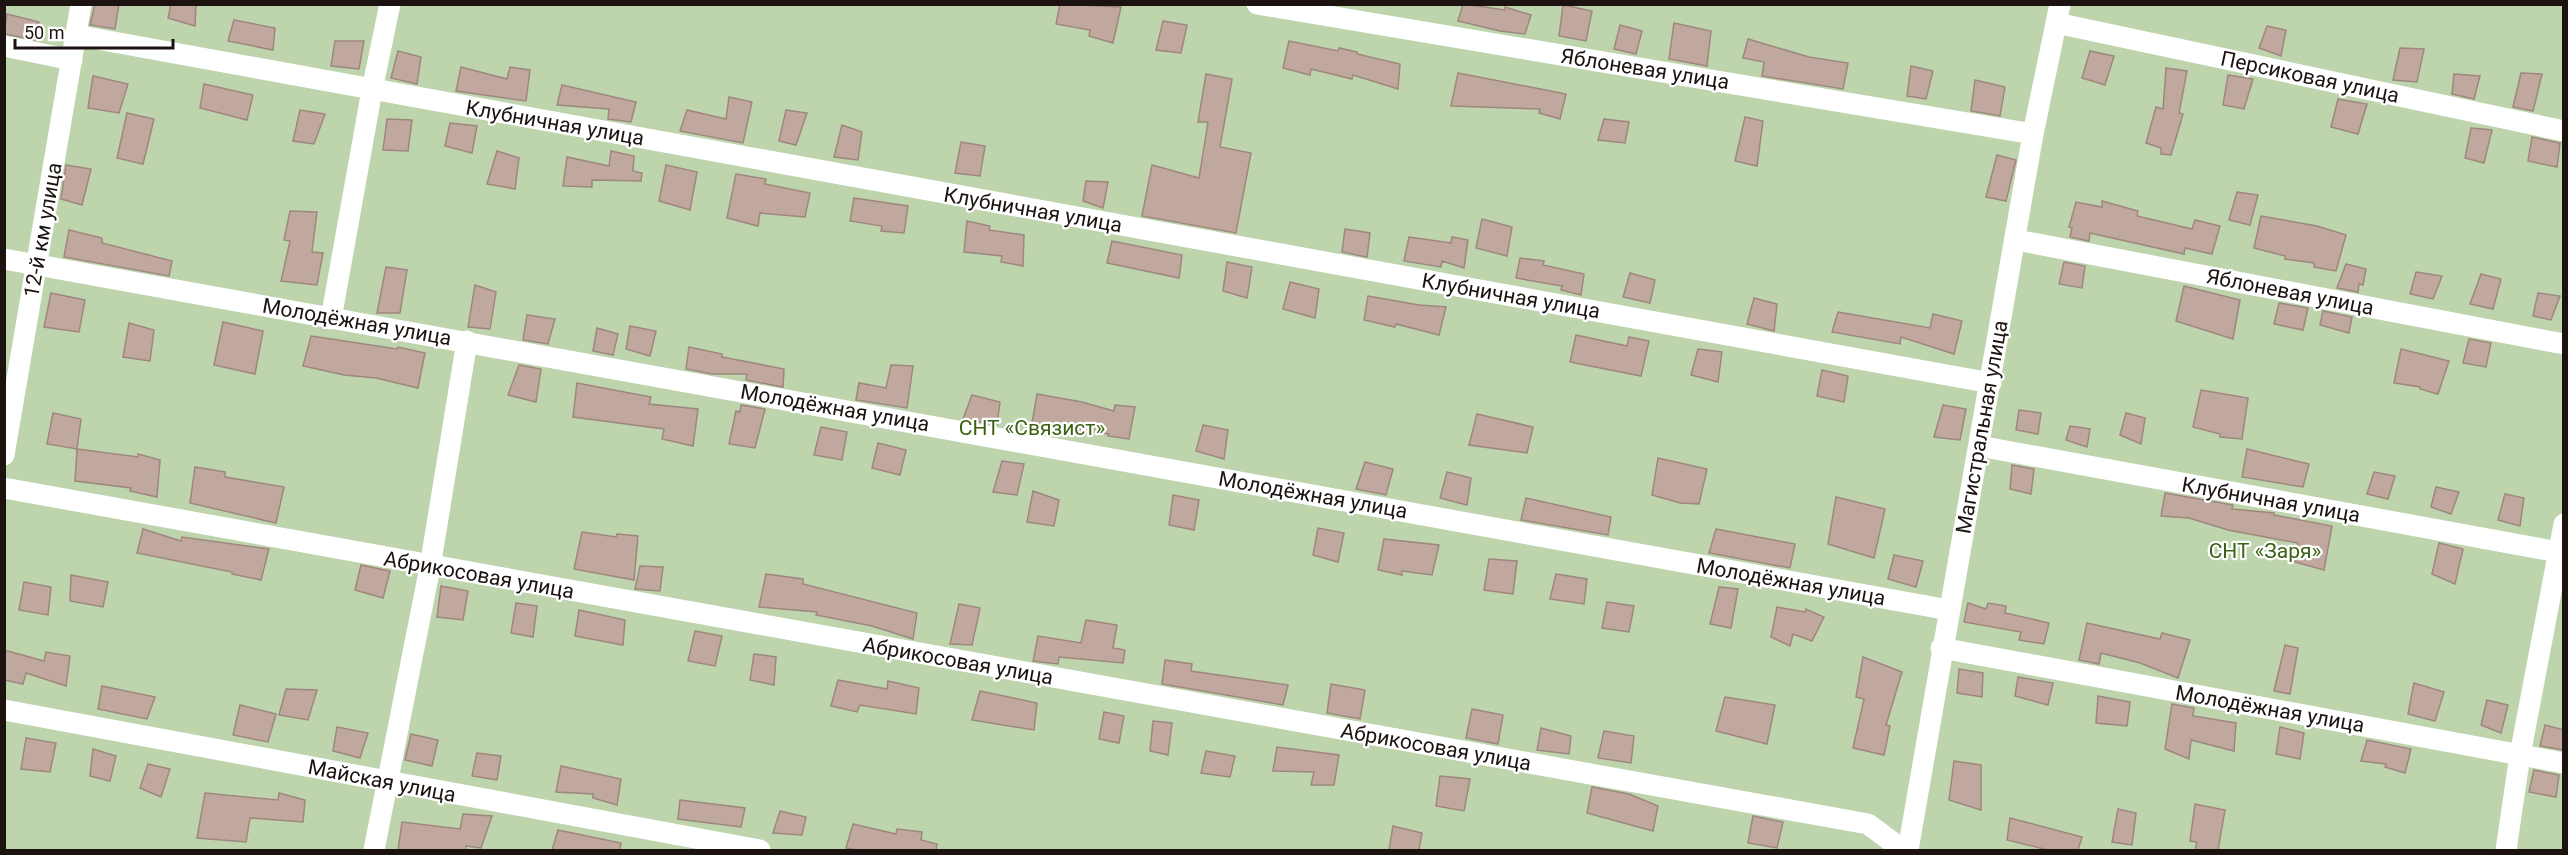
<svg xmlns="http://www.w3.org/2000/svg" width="2568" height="855" font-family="Roboto,sans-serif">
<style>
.green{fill:#bdd4ac}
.building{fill:#c0a89f;stroke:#9e877e;stroke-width:1.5}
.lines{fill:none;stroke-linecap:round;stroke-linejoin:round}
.minor{stroke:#fff;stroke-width:21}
.labels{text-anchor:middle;stroke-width:4.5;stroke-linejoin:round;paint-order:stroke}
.street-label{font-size:21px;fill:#1c1310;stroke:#fff}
.park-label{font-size:21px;fill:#3a6011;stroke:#fff}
</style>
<rect width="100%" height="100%" fill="#fbe1d7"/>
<rect class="green" x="5" y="5" width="2558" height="845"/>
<g class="building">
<path d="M95,4H119L115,29L90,25Z"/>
<path d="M171,4H196L195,26L168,18Z"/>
<path d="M1060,4L1121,7L1113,43L1089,36L1090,30L1056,24Z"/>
<path d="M1463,4L1505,10V7L1531,15L1525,34L1500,31L1458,21Z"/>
<path d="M1563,5L1592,11L1586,41L1559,36Z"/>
<path d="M7,14L39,22L36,40L4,34Z"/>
<path d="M234,20L275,28L273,50L228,41Z"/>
<path d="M1163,21L1187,25L1181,53L1156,50Z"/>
<path d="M1674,23L1711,31L1707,66L1669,59Z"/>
<path d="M1620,25L1642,31L1636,54L1614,49Z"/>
<path d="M2267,26L2286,30L2281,56L2259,48Z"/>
<path d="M1748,39L1809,57L1848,63L1843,89L1762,76L1764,62L1743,58Z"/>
<path d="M335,41H364L359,69L331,66Z"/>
<path d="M1289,41L1338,51L1339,48L1357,52V54L1400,64L1398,89L1353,75L1352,79L1311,69L1310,75L1283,68Z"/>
<path d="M2400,48L2424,49L2417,82L2393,80Z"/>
<path d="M398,51L421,57L417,84L391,78Z"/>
<path d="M2090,51L2114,56L2105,85L2082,78Z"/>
<path d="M1911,66L1933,71L1926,99L1907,96Z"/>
<path d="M461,67L507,79L510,67L530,70L526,101L456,91Z"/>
<path d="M2166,68L2187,71L2179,113L2183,114L2171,155L2161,154V148L2146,143L2156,107L2163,109Z"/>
<path d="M1458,73L1566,94L1560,119L1539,113L1540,109L1451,106Z"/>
<path d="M2521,73L2542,74L2533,111L2513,107Z"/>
<path d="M1206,74L1232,79L1220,147L1251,153L1236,233L1142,216L1152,165L1199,178L1208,122H1198Z"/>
<path d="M2454,74L2480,76L2474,99L2452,94Z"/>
<path d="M2228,75L2253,79L2244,109L2223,105Z"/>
<path d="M93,76L128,84L119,113L88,108Z"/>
<path d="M1975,80L2005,87L2000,116L1971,111Z"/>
<path d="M204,84L253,95L247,120L200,108Z"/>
<path d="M562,85L636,102L631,122L608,119L609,109L557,105Z"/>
<path d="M729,97L752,102L743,143L680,131L687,110L726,119Z"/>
<path d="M2338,99L2367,104L2358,134L2331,127Z"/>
<path d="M300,110L325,114L314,144L293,141Z"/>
<path d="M786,110L807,113L796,145L779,141Z"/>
<path d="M127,113L154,119L143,164L117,158Z"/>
<path d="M1745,117L1763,121L1757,166L1735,161Z"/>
<path d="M387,119L412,120L408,151L383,150Z"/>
<path d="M1604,119L1629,122L1625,143L1598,140Z"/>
<path d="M450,123L477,126L472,153L445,146Z"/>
<path d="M842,125L862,132L858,160L834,157Z"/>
<path d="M2471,128L2492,130L2484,163L2465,158Z"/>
<path d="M2532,137L2560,143L2557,167L2528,161Z"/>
<path d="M961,142L985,146L980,176L955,173Z"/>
<path d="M497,151L519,158L515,189L487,184Z"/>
<path d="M611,151L634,156L633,171L642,173L641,181L592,180V187L563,186L567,157L609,166Z"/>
<path d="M1997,155L2016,160L2006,201L1986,197Z"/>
<path d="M66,165L91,169L82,205L61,199Z"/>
<path d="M666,165L697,172L690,210L659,201Z"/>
<path d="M736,174L766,179L765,184L810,193L805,217L760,213L758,226L727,218Z"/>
<path d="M1086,181L1108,182L1103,208L1083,201Z"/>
<path d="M2237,192L2258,195L2250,225L2229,220Z"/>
<path d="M854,198L908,206L904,233L881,231L882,226L850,221Z"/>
<path d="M2102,201L2138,211L2137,216L2192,229L2195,220L2220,226L2212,254L2185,248L2184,254L2090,233L2089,241L2070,237L2072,228L2069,227L2076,202L2102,207Z"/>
<path d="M290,211L317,212L312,252L323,253L317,285L281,281L290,241L284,240Z"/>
<path d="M2261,216L2317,226L2346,235L2336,271L2314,267V263L2285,259V256L2254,248Z"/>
<path d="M1482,219L1512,227L1507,256L1476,248Z"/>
<path d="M967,221L990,226L989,230L1024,235L1023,266L1001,262L1002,256L964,252Z"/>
<path d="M1345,229L1370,233L1367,257L1342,252Z"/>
<path d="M69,230L102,238V243L172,261L169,276L64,257Z"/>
<path d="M1409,237L1451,243L1452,237L1468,240L1464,268L1442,261L1441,267L1404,261Z"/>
<path d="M1112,241L1182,255L1179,278L1107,263Z"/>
<path d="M1520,258L1544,261L1543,265L1584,274L1581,295L1561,290L1562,286L1516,278Z"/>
<path d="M1227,262L1252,267L1247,298L1223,291Z"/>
<path d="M2064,262L2085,266L2082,288L2059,284Z"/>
<path d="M2346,264L2366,269L2363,285L2359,284L2358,292L2337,288Z"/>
<path d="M386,267L407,270L400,313H377Z"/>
<path d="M2416,272L2442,276L2433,299L2410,294Z"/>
<path d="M1630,273L1655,280L1650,303L1623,297Z"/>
<path d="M2481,274L2501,279L2493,309L2470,304Z"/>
<path d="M1290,282L1319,289L1315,318L1283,309Z"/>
<path d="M475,285L496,292L490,329L468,327Z"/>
<path d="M2184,286L2240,300L2233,339L2176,321Z"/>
<path d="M51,293L85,300L79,332L44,327Z"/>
<path d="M2538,293L2560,296L2551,320L2533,316Z"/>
<path d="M1368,296L1419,305L1446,307L1439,335L1396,324L1395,327L1364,320Z"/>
<path d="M1754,298L1777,304L1774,331L1747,324Z"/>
<path d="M2279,303L2308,308L2303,330L2274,324Z"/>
<path d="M2323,311L2352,317L2349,333L2320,325Z"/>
<path d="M1838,312L1930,328L1933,314L1962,321L1954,354L1901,337L1900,344L1832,332Z"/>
<path d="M527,315L555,319L548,344L523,340Z"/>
<path d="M223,322L263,331L255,374L214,365Z"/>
<path d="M129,323L154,330L150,361L123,357Z"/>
<path d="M630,326L656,331L650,356L626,349Z"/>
<path d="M597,328L618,334L613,355L593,351Z"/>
<path d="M1576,335L1627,346L1629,337L1649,341L1641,376L1570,362Z"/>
<path d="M311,336L397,349L398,347L425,353L418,388L376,378L344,375L303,366Z"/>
<path d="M2469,339L2491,343L2486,367L2463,363Z"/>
<path d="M689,347L722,354V357L784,369L783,387L746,380L747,374H712L686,369Z"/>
<path d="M1698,349L1722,352L1718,382L1691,375Z"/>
<path d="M2401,349L2449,361L2438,394L2420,389V387L2394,383Z"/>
<path d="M519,365L541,369L536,402L508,395Z"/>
<path d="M891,365L913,366L907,408L856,400L859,383L886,388Z"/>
<path d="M1822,370L1848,376L1844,402L1817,396Z"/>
<path d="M577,383L651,397L649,404L698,409L693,446L662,439L664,429L573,417Z"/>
<path d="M2201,390L2248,398L2242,439L2220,437V434L2193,427Z"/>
<path d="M1037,394L1082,402L1114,411L1115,405L1135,407L1129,439L1108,436L1109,434L1076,431V427L1032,423Z"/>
<path d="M972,395L1000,402L997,425L963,419Z"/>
<path d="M741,405L765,409L755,448L729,444L736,411L740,412Z"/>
<path d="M1943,405L1966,409L1960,440L1934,437Z"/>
<path d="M2019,410L2041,413L2038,434L2016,430Z"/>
<path d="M53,413L81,419L77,449L47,444Z"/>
<path d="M2126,413L2145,418L2141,444L2120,435Z"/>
<path d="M1477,414L1533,427L1527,453L1469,445Z"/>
<path d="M1203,425L1228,430L1224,459L1196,451Z"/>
<path d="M2070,426L2090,429L2087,447L2066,440Z"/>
<path d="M821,427L847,432L842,460L814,455Z"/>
<path d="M878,443L906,450L900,475L872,468Z"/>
<path d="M77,449L138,457V454L160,460L157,497L130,491L131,488L75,481Z"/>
<path d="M2247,449L2309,464L2303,487L2242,477Z"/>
<path d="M1658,458L1707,469L1699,504L1680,503L1652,495Z"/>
<path d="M1002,461L1024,464L1017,495L993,492Z"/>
<path d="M1365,462L1393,469L1386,495L1356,489Z"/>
<path d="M2012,465L2034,469L2031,494L2010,489Z"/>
<path d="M195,467L225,472V477L284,487L276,523L190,503Z"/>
<path d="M1447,472L1471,478L1467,505L1440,498Z"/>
<path d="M2374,472L2395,476L2388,499L2367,494Z"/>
<path d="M2436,487L2459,492L2451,514L2431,507Z"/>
<path d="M1033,491L1059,500L1054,526L1027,522Z"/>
<path d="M2165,493L2233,505L2232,509L2274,513V515L2332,526L2324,570L2295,562L2298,543L2228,530L2189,518L2161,516Z"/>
<path d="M2505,494L2524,498L2520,526L2498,520Z"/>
<path d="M1173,495L1199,500L1194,530L1169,525Z"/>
<path d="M1836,497L1885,509L1874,558L1828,544Z"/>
<path d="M1526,498L1611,517L1608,535L1521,520Z"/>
<path d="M1318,528L1344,533L1338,562L1313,555Z"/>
<path d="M143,529L181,541L182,537L269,549L261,580L232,574V572L137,553Z"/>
<path d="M1716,529L1795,544L1790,568L1709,553Z"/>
<path d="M582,532L616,537L617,534L638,536L634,580L574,569Z"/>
<path d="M1384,539L1439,545L1432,575L1402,571V575L1378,570Z"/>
<path d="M2439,543L2463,549L2455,584L2432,574Z"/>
<path d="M1894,555L1923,561L1916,587L1888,579Z"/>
<path d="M1489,559L1517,561L1513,594L1484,590Z"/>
<path d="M361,565L390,571L383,598L355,590Z"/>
<path d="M640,566L663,567L660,591L635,589Z"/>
<path d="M766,574L803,579V584L917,613L913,639L872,626L816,615L817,612L759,607Z"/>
<path d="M1556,574L1587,579L1584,604L1550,599Z"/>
<path d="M71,575L108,582L103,607L70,601Z"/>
<path d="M24,582L51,587L48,615L19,610Z"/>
<path d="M441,586L468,591L463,620L437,617Z"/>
<path d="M1719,587L1738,589L1731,628L1710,624Z"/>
<path d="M1607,602L1634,606L1629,632L1602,628Z"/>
<path d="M516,603L537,606L533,637L511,633Z"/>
<path d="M1968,603L1986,609L1988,603L2006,606L2005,613L2049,623L2044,644L2019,640L2021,632L1964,622Z"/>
<path d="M959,604L980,608L972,645L950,644Z"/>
<path d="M1777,607L1805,612L1806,609L1824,617L1812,641L1793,634L1790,646L1771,637Z"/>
<path d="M579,610L625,620L623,645L575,636Z"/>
<path d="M1086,620L1117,625L1113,648L1125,650L1123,663L1059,657L1058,664L1033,661L1038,636L1081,643Z"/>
<path d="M2087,623L2160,639L2162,633L2190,640L2178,678L2140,663L2101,653L2099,664L2079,660Z"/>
<path d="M695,631L722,636L715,666L688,661Z"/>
<path d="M2285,645L2298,648L2290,694L2274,691Z"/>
<path d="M4,650L44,661L46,652L70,656L66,686L26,673L23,684L4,680Z"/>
<path d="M754,654L776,657L774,685L750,680Z"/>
<path d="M1863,657L1902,672L1886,725L1890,726L1884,755L1853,748L1864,699L1856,697Z"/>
<path d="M1165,660L1192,664L1191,671L1288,685L1283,705L1162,684Z"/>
<path d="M1959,669L1983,673L1982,697L1957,693Z"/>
<path d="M2018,677L2053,683L2048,705L2015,696Z"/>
<path d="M838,680L887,689L888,681L919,688L916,714L860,705L857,712L831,706Z"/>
<path d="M2414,683L2444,692L2435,721L2408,714Z"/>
<path d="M1331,684L1365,690L1360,719L1327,713Z"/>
<path d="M102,686L155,697L147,719L98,709Z"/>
<path d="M286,689L317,690L308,720L279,715Z"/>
<path d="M980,691L1037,703L1034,730L972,720Z"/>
<path d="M2098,696L2130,702L2127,726L2096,723Z"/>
<path d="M1725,697L1775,705L1767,744L1716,731Z"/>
<path d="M2487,700L2508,705L2501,733L2481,725Z"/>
<path d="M2172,704L2194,708L2193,716L2236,723L2234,751L2191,740L2189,759L2165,749Z"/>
<path d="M240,705L276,714L268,742L233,735Z"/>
<path d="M1472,709L1503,715L1498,744L1466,738Z"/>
<path d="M1104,712L1124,716L1119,743L1099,739Z"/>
<path d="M1153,721L1172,723L1168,755L1150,751Z"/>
<path d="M2545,725L2564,730V750L2540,746Z"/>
<path d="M337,727L368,733L360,758L333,751Z"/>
<path d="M2280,727L2304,733L2300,759L2276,754Z"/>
<path d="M1541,728L1571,736L1569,754L1537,750Z"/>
<path d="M1604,731L1634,736L1631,763L1598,758Z"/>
<path d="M411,734L438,740L432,766L405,760Z"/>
<path d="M26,738L56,743L50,772L21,769Z"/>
<path d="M2367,740L2411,749L2405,773L2385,767L2386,764L2361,761Z"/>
<path d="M1277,747L1339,755L1334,785H1311L1314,772L1273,771Z"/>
<path d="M93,749L116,756L110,781L90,776Z"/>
<path d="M1206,751L1235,756L1230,777L1201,773Z"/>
<path d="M477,753L501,756L497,780L472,776Z"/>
<path d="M1954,761L1981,765V810L1949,800Z"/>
<path d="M148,764L170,769L161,797L140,788Z"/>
<path d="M561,766L621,779L617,805L593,798V794L556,792Z"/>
<path d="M2534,770L2559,775L2556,797L2529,792Z"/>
<path d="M1440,776L1470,779L1464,811L1436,806Z"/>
<path d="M1592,787L1629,794L1658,806L1653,831L1587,813Z"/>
<path d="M205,793L278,800L279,793L305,800L303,822L250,818L246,842L197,838Z"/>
<path d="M680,800L745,808L741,827L678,819Z"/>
<path d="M2195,804L2225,810L2218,850H2195L2197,842L2190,841Z"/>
<path d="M2118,809L2136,813L2132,845L2112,842Z"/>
<path d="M780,811L806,817L802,835L773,833Z"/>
<path d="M463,814L492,816L481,848L466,846V850H398L402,822L460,829Z"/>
<path d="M1753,816L1783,822L1777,848L1748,843Z"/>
<path d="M2010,818L2082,837L2078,850H2048L2007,840Z"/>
<path d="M853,824L896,834L897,829L922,832L921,840L937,844L936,850H857L846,848Z"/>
<path d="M1393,826L1422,833L1419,850H1389Z"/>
<path d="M558,830L621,843L620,850H552Z"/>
</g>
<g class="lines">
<g class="minor">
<path d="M1257,4L2033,134"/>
<path d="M2056,23L2564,131"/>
<path d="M75,35L1991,383"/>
<path d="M4,46L72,60"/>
<path d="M2016,240L2564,344"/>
<path d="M4,259L1949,610"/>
<path d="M331,319L372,90L390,4"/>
<path d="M1979,446L2564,553"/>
<path d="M4,455L81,4"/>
<path d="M4,488L1868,824L1903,850"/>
<path d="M1941,648L2564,763"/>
<path d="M4,710L760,850"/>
<path d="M374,850L430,567L467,341"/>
<path d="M1908,850L2033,134L2060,4"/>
<path d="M2506,850L2520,755L2564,524"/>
</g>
</g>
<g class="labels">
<g class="street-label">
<text transform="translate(1645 69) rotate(9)" y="7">Яблоневая улица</text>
<text transform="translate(2310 77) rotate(12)" y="7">Персиковая улица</text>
<text transform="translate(555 123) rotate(10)" y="7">Клубничная улица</text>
<text transform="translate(1033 210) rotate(10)" y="7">Клубничная улица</text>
<text transform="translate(43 230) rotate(-80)" y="7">12-й км улица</text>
<text transform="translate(2290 292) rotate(11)" y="7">Яблоневая улица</text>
<text transform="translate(1511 296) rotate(10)" y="7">Клубничная улица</text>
<text transform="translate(357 322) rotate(10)" y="7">Молодёжная улица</text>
<text transform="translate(835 408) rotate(10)" y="7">Молодёжная улица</text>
<text transform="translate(1982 427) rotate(-80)" y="7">Магистральная улица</text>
<text transform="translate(1313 495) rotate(10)" y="7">Молодёжная улица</text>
<text transform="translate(2271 500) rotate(10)" y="7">Клубничная улица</text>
<text transform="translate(479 575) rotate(10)" y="7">Абрикосовая улица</text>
<text transform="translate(1791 582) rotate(10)" y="7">Молодёжная улица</text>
<text transform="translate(958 661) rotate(10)" y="7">Абрикосовая улица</text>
<text transform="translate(2270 709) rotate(10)" y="7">Молодёжная улица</text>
<text transform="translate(1436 747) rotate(10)" y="7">Абрикосовая улица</text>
<text transform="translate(382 781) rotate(11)" y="7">Майская улица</text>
</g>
<g class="park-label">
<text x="1032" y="435">СНТ «Связист»</text>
<text x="2265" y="558">СНТ «Заря»</text>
</g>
</g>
<rect width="2568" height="855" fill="none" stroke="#1c1310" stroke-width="12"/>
<path d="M15 39v9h158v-9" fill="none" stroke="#1c1310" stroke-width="3"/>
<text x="24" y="39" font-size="18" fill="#1c1310" stroke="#ffffff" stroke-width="4.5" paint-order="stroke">50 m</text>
</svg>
